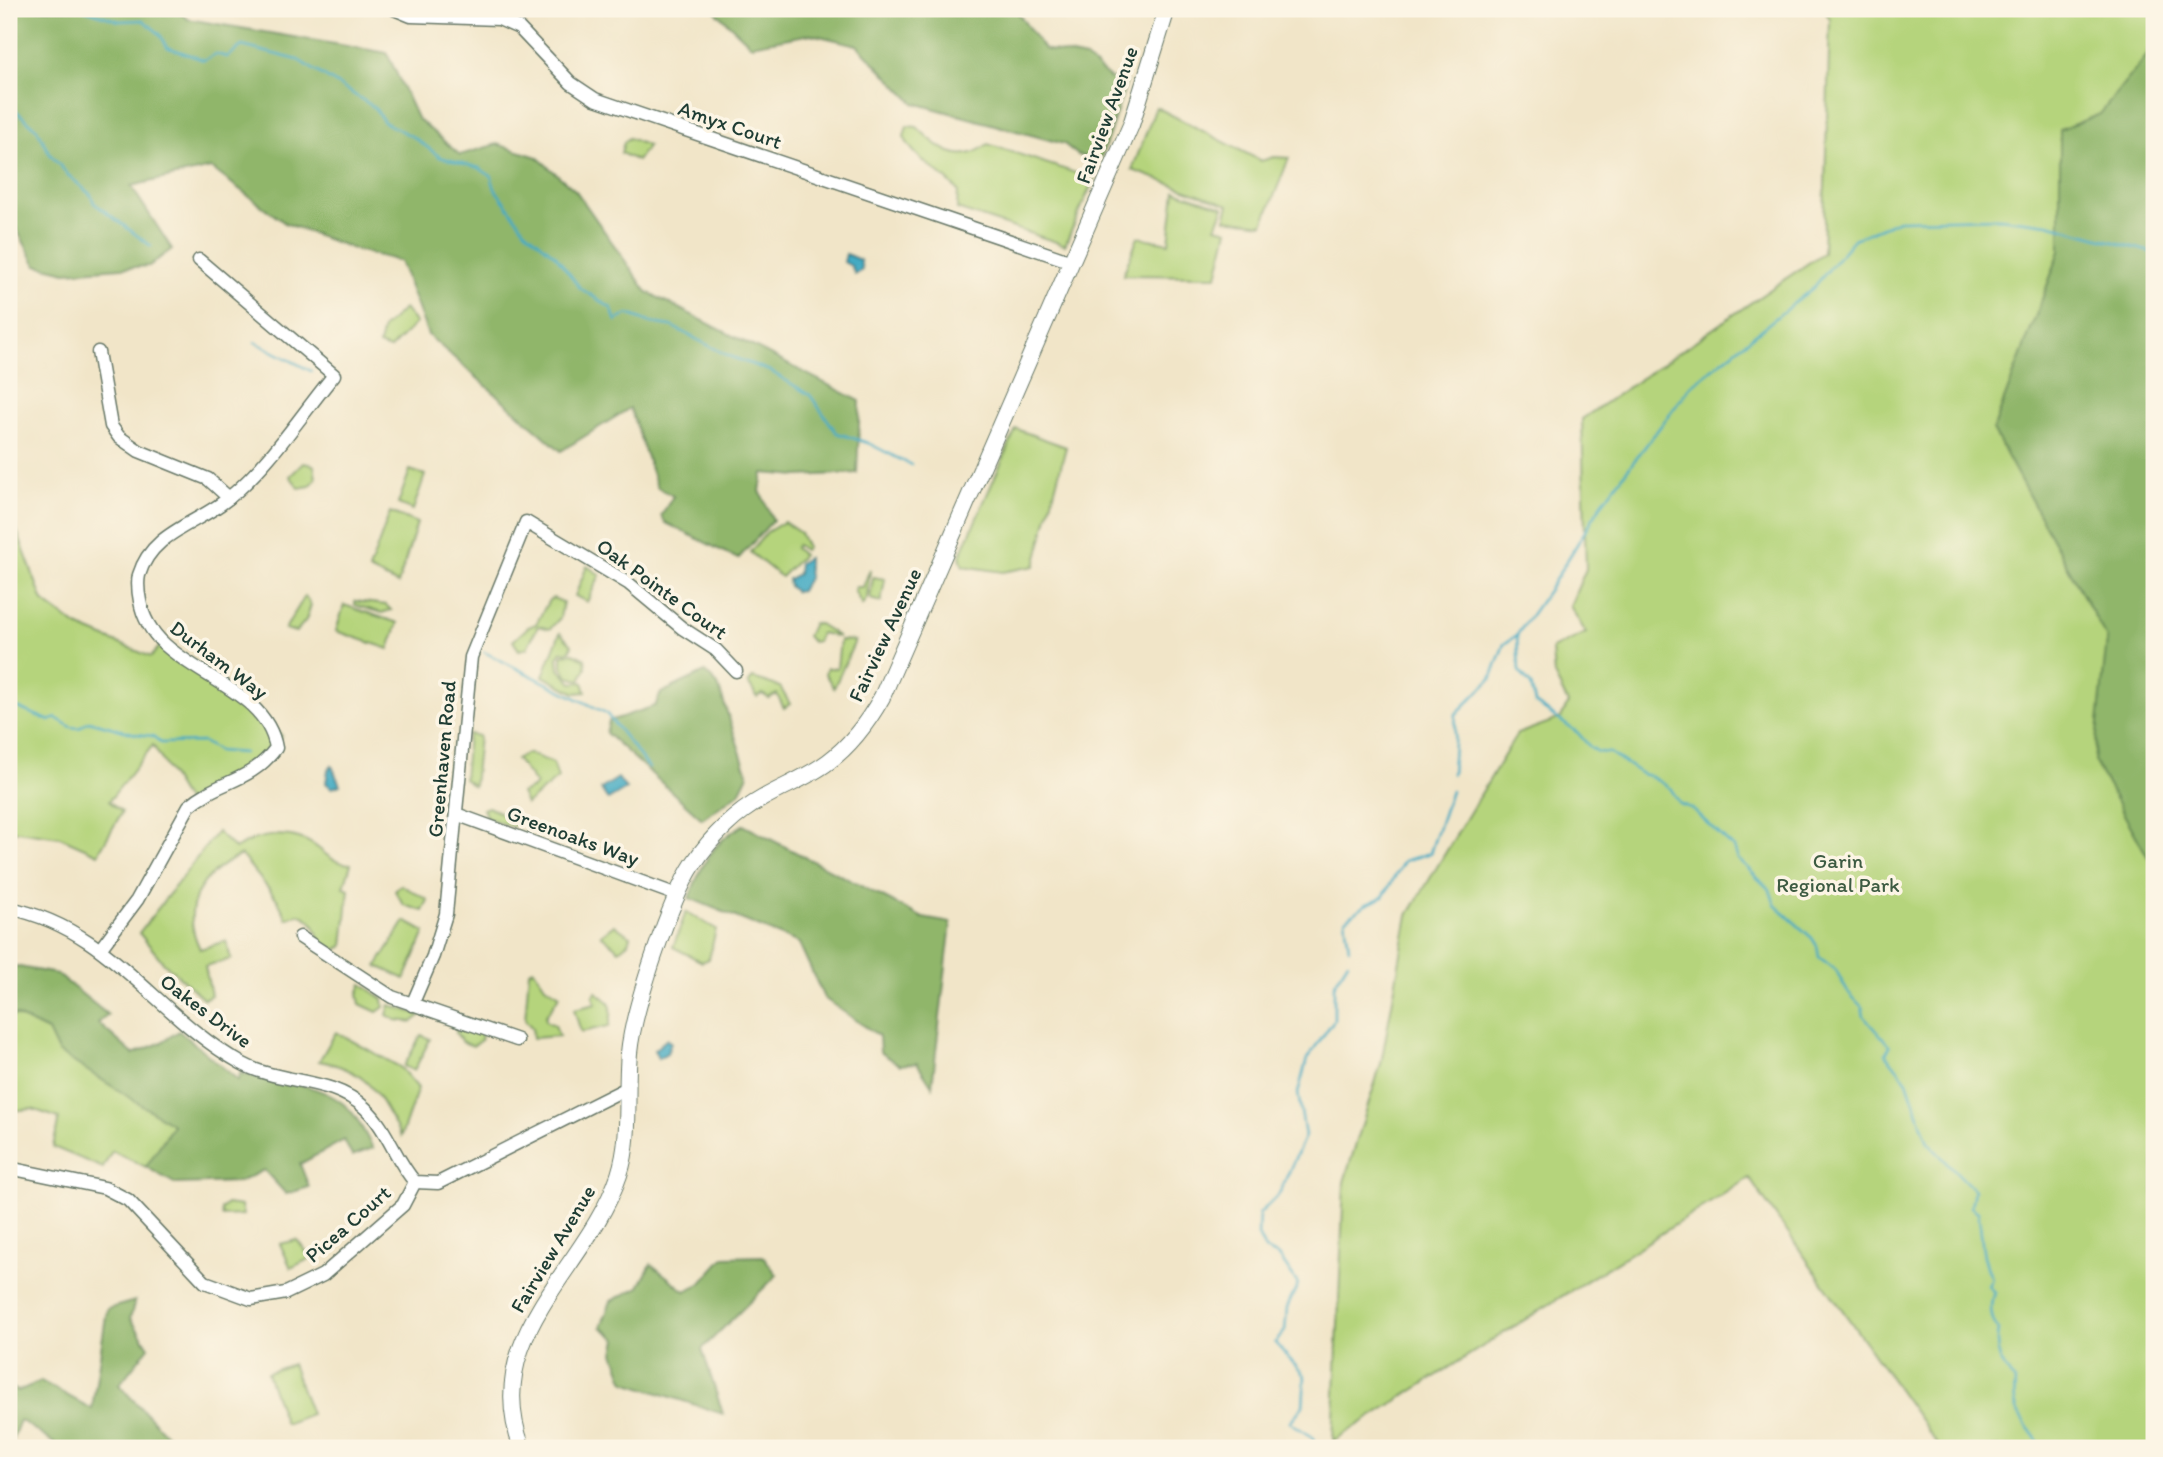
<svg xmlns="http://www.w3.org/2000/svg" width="2163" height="1457" font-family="Itim,sans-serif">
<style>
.green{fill:#b5d47b;stroke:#6a8858;stroke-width:2}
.forest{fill:#90b66b;stroke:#587a50;stroke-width:2}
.water{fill:#43aac3;stroke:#31747c;stroke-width:2}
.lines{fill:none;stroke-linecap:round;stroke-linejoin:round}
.stream{stroke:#43aac3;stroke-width:2.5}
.minor-casing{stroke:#687868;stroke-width:15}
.major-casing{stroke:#687868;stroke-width:18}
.minor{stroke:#fff;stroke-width:12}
.major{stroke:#fff;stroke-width:16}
.labels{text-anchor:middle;stroke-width:7;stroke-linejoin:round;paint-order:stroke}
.street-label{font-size:21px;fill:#1f3d34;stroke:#fcf5e5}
.park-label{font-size:21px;fill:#3d5b42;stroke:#fcf5e5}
</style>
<rect width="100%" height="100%" fill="#fcf5e5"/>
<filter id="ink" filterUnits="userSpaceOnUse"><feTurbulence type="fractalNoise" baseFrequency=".0143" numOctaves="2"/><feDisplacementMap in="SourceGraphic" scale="14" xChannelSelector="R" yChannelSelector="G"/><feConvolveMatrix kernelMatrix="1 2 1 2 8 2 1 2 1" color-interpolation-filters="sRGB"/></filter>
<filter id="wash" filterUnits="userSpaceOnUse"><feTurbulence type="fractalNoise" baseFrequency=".00686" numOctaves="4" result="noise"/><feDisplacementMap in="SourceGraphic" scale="28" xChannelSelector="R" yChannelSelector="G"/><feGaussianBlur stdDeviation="1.57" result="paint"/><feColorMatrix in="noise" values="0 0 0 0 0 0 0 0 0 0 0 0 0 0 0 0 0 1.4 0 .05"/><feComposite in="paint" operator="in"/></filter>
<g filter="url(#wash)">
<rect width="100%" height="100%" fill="#f1e5c8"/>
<g class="green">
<path d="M1824,9H2154V1448H1940L1749,1178L1333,1441L1344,1182L1381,1064L1408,915L1517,734L1561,718L1568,703L1554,675L1552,649L1586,633L1570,606L1586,569L1582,419L1823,253L1830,19Z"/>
<path d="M1156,107L1261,161L1274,157L1289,158L1263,224L1225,219L1229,205L1132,170Z"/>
<path d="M907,126L917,127C938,148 960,167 988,144L1094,179L1065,245L957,209L958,191C940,169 917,163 904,137Z"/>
<path d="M629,138L648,146L637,161L621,153L624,142Z"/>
<path d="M1175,191L1224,207L1216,227L1228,230L1217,276L1123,275L1138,237L1169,243Z"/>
<path d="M404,309L416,323L390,349L379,345L383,328Z"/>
<path d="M1016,429L1066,447L1035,566L1003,572L963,566L960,556Z"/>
<path d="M303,463L314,465L316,479L310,486L299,488L290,476Z"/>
<path d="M410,470L425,475L413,510L398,504Z"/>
<path d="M9,510L43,601L77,626L151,657L160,646L253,707L282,736L271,755L189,806L153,745L109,801L122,812L98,854L60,837L9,830Z"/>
<path d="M390,512L417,523L398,584L369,570Z"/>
<path d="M784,522L800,533L807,548L804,550L797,545L795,548L803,555L781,577L750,552L767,532Z"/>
<path d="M587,566L600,575L587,602L575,596Z"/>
<path d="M870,569L867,598L862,605L854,590L856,587H863Z"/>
<path d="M873,577L885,579L881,602L870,599Z"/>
<path d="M305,596L311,605L306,620L296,632L285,629Z"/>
<path d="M553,598L563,602L560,618L550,629L538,626L527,648L519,650L513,641L528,627L536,624L549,600Z"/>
<path d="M355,601L386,605L391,610L382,613L355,605Z"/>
<path d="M344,605L398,623L389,649L336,631Z"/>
<path d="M813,623L819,624L839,637L821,633L817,641L812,642L807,636Z"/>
<path d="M560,633L572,645L570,651L561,652L558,657L559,669L572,683L583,682L586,692L575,693L543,676Z"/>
<path d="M840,640L855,641L834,688L825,674L827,668H837Z"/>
<path d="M573,653L585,659L586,668L580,680L568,677L562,667V655Z"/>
<path d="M753,678L780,687L790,704L784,708L777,694L769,698L762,694L757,697L748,683Z"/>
<path d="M468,734L479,736L474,786L464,779Z"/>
<path d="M527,753L553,763L558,778L526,804L521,793L533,788L536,784L516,759Z"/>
<path d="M488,807L520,822L512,827L487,818L483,809Z"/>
<path d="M217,832L235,849C258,833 294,829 318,848C329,857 334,863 351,864L344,887L349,889L343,946L335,950L320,941C315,927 313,918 298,914L287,919L277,899L241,855C201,874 179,906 200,949L226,941L231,959L205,966L211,995L204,999L163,962L139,933Z"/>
<path d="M401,885L428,900L423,911L404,905L395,891Z"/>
<path d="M686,912L716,929L709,959L702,962L673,947Z"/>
<path d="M405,921L425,932L405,979L377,966Z"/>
<path d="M614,925L630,936L628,943L619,950L601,935Z"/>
<path d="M534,969L545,986L560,995L545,1017L547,1022L555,1025L559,1036L533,1038L532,1028L525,1020L529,971Z"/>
<path d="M362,984L383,999L384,1007L377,1012L360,1004L358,994Z"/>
<path d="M596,992C612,1002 614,1007 609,1026L581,1032L574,1009L596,1004L593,997Z"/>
<path d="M390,1005L421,1015L412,1022L396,1020L387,1015Z"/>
<path d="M15,1015L48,1031L174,1125L146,1167L112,1151L103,1168L53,1147L59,1118L32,1109L9,1111V1019Z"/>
<path d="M456,1025L482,1033L481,1040L473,1046L462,1042L456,1033Z"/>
<path d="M336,1032L400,1067L418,1088L401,1136C377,1094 370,1070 319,1061Z"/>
<path d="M421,1035L430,1039L414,1071L404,1066Z"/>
<path d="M227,1204L241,1206L243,1215L222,1216L221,1209Z"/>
<path d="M297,1240L311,1258L291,1268L280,1244Z"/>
<path d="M292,1364L311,1414L285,1424L267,1373Z"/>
</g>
<g class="forest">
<path d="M9,9H174L188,19L387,53L417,118L460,155L497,144L537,157L576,191L647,292L860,401L857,473L799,476L763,473L760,491L773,520L738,559L666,523L661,516L673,496L657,487L630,408L561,451L428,335L400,261L356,250L285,223L211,168L131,186L172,249L149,266L66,272L36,265L9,215V152L14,138L9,136Z"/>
<path d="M713,9H1015L1044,49L1086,58L1111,79L1127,81L1100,161L1078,155L1064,144L914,103L857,45L811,34L751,45Z"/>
<path d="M2154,40V868L2094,761L2107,639L1993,430L2060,251V130L2100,114L2148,54Z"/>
<path d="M705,672L718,685L748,775L739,793L702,819L606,733L609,721L655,706L661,693Z"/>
<path d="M743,825L923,918L951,923L932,1086L917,1063L900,1065L880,1052L879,1036L824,998L799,943L689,898C701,866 712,842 743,825Z"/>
<path d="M9,965L57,974L108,1015L98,1023L133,1054L160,1043L179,1031L238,1080L240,1073C276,1084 322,1080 350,1110C359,1120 366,1136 373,1148L352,1156L344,1140L300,1164L309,1187L286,1194L264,1170L239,1182L176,1184L146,1167L173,1125L58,1052L48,1031L15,1015L9,1019Z"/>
<path d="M763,1256L777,1275L702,1349L723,1414L625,1382L614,1353L617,1339L601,1327L611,1301L639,1287L651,1264L685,1291L700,1284L724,1257Z"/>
<path d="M135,1301L130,1318L149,1347L119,1385L175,1444L260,1448H54L55,1444L20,1420L9,1448V1386L18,1391L41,1381L92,1409L107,1309Z"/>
</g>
<g class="water">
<path d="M846,254L860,260L862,270L855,274L851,266L844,262Z"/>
<path d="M808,558V578L801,591L795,592L789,586L788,579L798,574L799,563Z"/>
<path d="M332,766L340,785L332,788L326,783L328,770Z"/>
<path d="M618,778L626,789L608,800L601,789Z"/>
<path d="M667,1039L671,1043L667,1053L658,1058L654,1050Z"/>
</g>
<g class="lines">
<g class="stream">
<path d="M83,9L119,21L143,20L160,34L167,47L204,60L216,54L227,57L242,46L298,60L374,107L384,122L415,138L440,157L479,168L491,176L495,189L525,230L556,256L580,288L611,308L616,321L628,314L652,323L671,326L729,356L770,371L810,395L837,433L868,443L911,465"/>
<path d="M9,101L14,109L37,129L50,154L68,175L91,195L94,203L151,246"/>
<path d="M255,342L311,371"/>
<path d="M1517,635L1519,671L1531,685L1535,703L1578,733L1589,746L1598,752L1610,753L1642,774L1653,777L1671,789L1680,804L1691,808L1734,848L1738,859L1770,890L1775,905L1812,938L1817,946L1819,957L1836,970L1847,991L1862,1007L1864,1016L1890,1046L1886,1054L1907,1081L1928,1143L1974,1190L1971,1207L1978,1212C1983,1236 1980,1256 1992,1278L1988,1286L1994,1292C1989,1306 1990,1318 1998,1330C1994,1353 2001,1364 2015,1382C2011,1417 2027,1422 2042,1448"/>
<path d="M484,652L606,713L649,768"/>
<path d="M9,712L16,707L50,721L56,718L71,727L79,728L89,721L136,734L153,736L161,743L203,742L218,751L244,753"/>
<path d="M1452,774L1456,714L1491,679L1504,644L1517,635L1552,585L1603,502L1691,386L1814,287L1854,239L1899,220L2000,218L2048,224L2154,253"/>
<path d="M1349,948L1345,920L1365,905L1383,897L1404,861L1430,853L1451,791"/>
<path d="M1315,1448L1313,1438L1290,1422L1303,1406L1305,1376L1275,1343L1285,1331L1287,1308L1298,1284L1279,1256L1265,1250L1258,1235L1259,1214L1279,1194L1305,1136L1298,1093L1307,1059L1334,1020V985L1348,962"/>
</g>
</g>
</g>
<g filter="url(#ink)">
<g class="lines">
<defs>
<g id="minor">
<path d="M394,9L411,16L499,19L519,28L571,83L595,99L1072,262"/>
<path d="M98,352L111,426L119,437L139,451L208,479L229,498"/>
<path d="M456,814L677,895"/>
<path d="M9,908C112,929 155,1015 241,1063C280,1085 331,1076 365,1108C388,1129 395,1160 415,1182L438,1183L627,1088"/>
<path d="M300,937L392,997L517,1040"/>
<path d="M101,948L137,900L189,806C220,779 249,784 276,748C264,677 152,673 140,601C138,591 137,584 139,575C152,531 199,524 230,497C270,464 301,415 334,375L199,260"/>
<path d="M412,1005L433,956L446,914L471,657L526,522L628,583L682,628L716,650L736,671"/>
<path d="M9,1168L105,1188L128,1200L205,1282L251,1299L286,1293L323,1275L403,1205L415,1182"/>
</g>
<path id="major" d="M522,1448C479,1335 587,1270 619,1175C632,1136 625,1093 629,1053C633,1010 670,899 694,863C711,837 736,813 763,798C784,786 808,777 828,762C851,745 868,722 882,697L1131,125L1167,9"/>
</defs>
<use href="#minor" class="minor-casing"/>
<use href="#major" class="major-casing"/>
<use href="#minor" class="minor"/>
<use href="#major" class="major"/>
</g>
</g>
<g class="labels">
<g class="street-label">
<text transform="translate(1107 115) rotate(-70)" y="7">Fairview Avenue</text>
<text transform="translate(730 125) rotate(19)" y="7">Amyx Court</text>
<text transform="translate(662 589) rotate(36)" y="7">Oak Pointe Court</text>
<text transform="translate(885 635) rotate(-65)" y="7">Fairview Avenue</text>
<text transform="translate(219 660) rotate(37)" y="7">Durham Way</text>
<text transform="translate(442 759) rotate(-85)" y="7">Greenhaven Road</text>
<text transform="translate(573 836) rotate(20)" y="7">Greenoaks Way</text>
<text transform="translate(206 1011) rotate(37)" y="7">Oakes Drive</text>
<text transform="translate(348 1224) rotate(-41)" y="7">Picea Court</text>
<text transform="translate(553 1249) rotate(-59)" y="7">Fairview Avenue</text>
</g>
<g class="park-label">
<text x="1838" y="868">Garin<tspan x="1838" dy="24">Regional Park</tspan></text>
</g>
</g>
<rect width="2163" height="1457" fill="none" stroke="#fcf5e5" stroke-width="35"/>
</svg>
